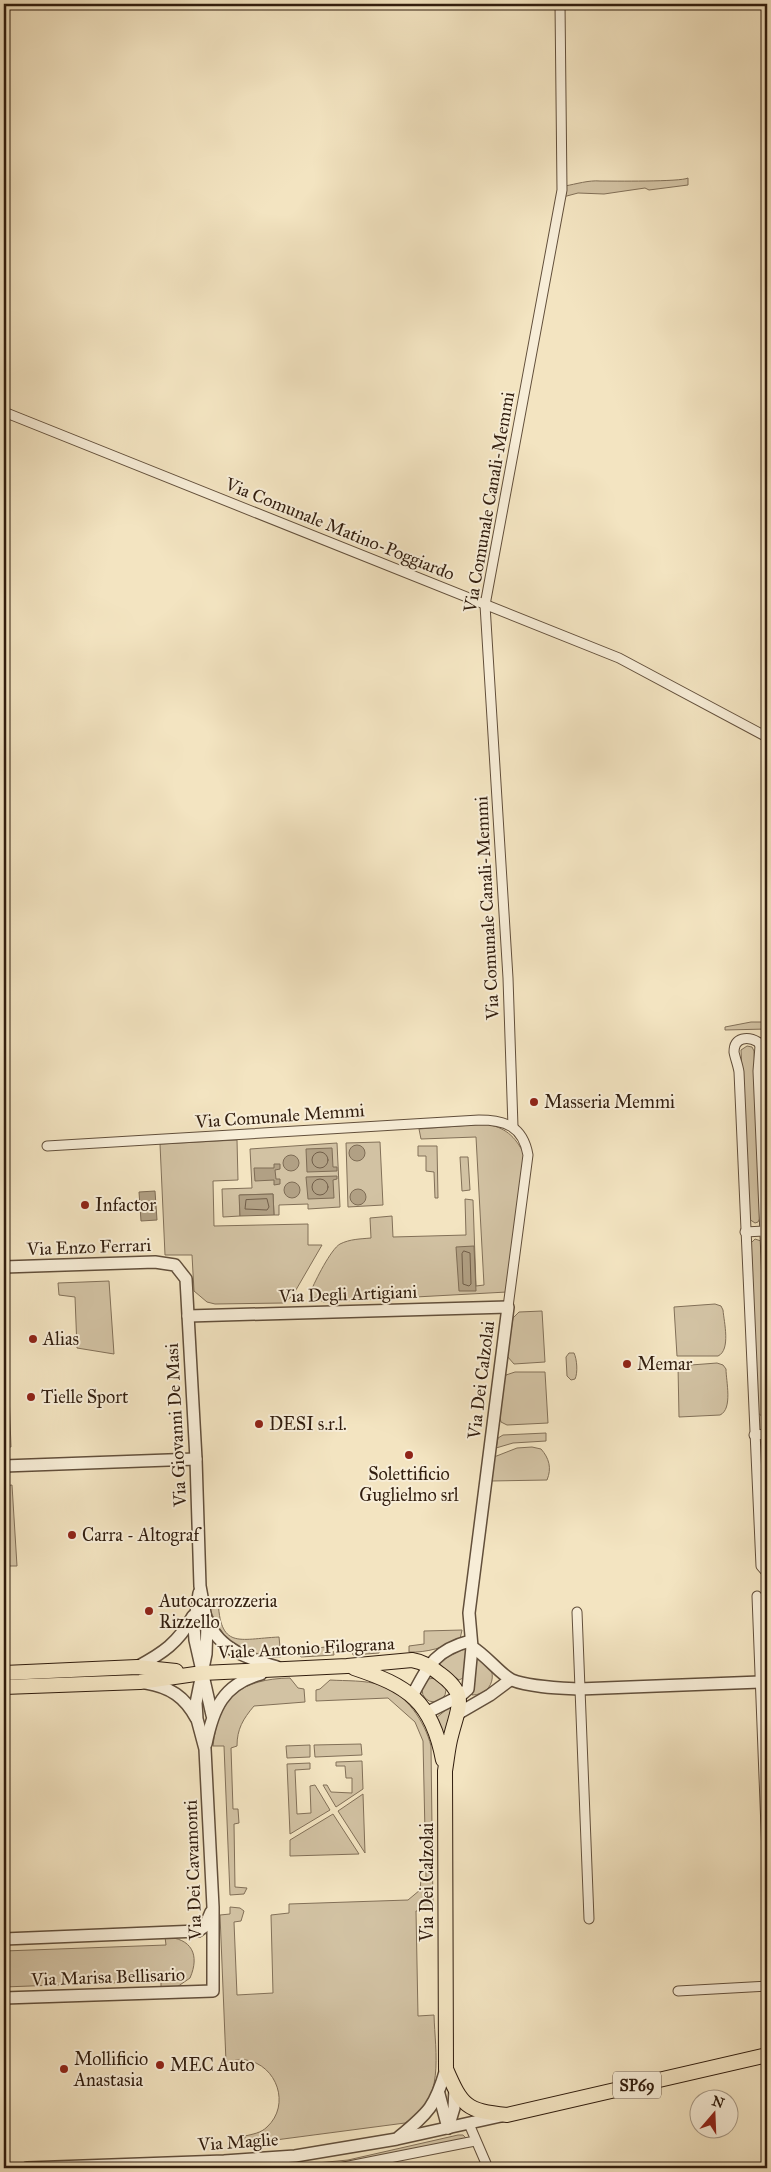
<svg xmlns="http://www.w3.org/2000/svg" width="771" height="2172" font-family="'IM FELL Great Primer',serif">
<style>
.green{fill:#d2c2a3;stroke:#827058}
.water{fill:#b1a084;stroke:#7e6c55}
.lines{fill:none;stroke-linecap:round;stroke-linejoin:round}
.shore{stroke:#715e49;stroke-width:1}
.minor-casing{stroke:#624f3b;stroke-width:11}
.tertiary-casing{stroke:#624f3b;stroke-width:14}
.primary-casing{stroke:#311d0e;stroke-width:16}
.minor{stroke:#f7edd7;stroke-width:9}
.tertiary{stroke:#f7edd7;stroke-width:11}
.primary{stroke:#f3e4c1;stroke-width:14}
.poi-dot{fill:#8f2418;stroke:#f7edd7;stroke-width:2}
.labels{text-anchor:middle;stroke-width:4;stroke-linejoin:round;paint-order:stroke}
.shield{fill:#f7edd7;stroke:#6c5b4a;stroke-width:1}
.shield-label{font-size:16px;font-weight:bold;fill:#311d0e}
.street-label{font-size:18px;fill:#311d0e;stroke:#f7edd7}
.poi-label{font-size:18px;fill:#311d0e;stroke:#f7edd7;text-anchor:start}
</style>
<rect width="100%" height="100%" fill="#f3e4c1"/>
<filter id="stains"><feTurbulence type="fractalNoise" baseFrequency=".004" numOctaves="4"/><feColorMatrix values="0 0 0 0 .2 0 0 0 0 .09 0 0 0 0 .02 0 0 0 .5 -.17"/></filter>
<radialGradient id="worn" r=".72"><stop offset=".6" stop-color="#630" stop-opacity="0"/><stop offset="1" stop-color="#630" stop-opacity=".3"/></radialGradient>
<g class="green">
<path d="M688,178V185L649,190L645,188L604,194L578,193L563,197L565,186C576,184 589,180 600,181C612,181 681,182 688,178Z"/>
<path d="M751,1022H767V1029L725,1030V1027Z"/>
<path d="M747,1046L752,1047L754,1051L761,1216L758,1222L755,1223L749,1219L741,1050Z"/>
<path d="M485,1124C505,1127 515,1136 524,1154L507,1292L324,1302L313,1297L311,1291C315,1281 331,1249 340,1244C350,1239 360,1239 371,1238L370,1218L392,1216L393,1237L466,1235L465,1199L473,1200L476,1286L484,1285L476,1137L421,1139L419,1129Z"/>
<path d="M237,1140L238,1180L213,1181L214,1226L308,1224V1245H322L293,1295L284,1303L215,1304L207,1302L194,1291L192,1255H165L160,1144Z"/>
<path d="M380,1142L383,1205L348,1207L346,1143Z"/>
<path d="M337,1143L340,1207L308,1209V1204L279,1205V1215H274L273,1194L240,1195V1216L223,1217L222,1189L252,1188L250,1149Z"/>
<path d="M418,1146H437L438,1198H435L434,1172L426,1171V1156H418Z"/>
<path d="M460,1157H468L470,1190L462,1191Z"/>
<path d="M755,1239L761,1241L763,1244L767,1357V1416L764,1418L758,1413L751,1243Z"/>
<path d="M109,1281L114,1354L77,1348L75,1297L59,1295L58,1283Z"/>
<path d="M715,1304L721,1306L723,1310C724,1322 731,1350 718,1356H677L674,1307Z"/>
<path d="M542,1311L545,1362L514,1364L507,1356L513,1318L519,1312Z"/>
<path d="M569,1353H574C577,1359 578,1373 575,1379L571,1380L567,1376L566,1357Z"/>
<path d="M717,1363L723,1365L726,1369C726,1381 733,1409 720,1415L679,1417L678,1366Z"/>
<path d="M4,1366H8L11,1447H4Z"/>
<path d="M515,1372H545L548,1423L507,1425L501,1422L500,1418L504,1378L506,1375Z"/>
<path d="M546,1433V1441L513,1443L496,1448L498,1438L503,1435Z"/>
<path d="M532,1447L541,1449C549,1458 552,1468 547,1480L491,1481L494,1457L517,1448Z"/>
<path d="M763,1451H767V1561L764,1557L760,1457Z"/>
<path d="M12,1485L17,1566H4V1551L6,1547L4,1546V1486Z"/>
<path d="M218,1599C220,1650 238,1639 279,1637L281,1657C241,1659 221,1641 208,1604Z"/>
<path d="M462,1630L460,1639C446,1647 426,1653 409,1652V1646L424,1644V1631Z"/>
<path d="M380,1645L379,1653L353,1655L352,1648Z"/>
<path d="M333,1646L334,1655L301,1657L295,1651Z"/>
<path d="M466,1648L465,1677L459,1680L438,1665L444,1659Z"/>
<path d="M475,1657C500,1662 497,1695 472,1695L475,1680Z"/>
<circle cx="434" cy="1690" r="12"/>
<path d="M290,1678L298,1688L304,1689L305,1702L254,1706C243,1719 237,1729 237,1746L231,1748L233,1809H238L239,1823L234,1824L235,1887L247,1888L244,1894L230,1895L224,1746H213C218,1697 241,1679 290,1678Z"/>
<path d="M330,1680C346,1681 365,1680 381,1685C406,1693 425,1722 431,1746L433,1910L416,1911L418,2016L434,2015C435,2052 446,2104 405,2123L245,2144V2136C253,2134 261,2133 267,2127C291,2105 277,2065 246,2060C240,2059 232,2061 226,2062L220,1915L230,1914V1907L240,1908L244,1911L241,1921L234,1922L237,1995L273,1993L271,1915L289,1913V1904L408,1900L420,1890L421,1879H426L423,1741L415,1722L388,1698L316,1701V1690L320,1689Z"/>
<path d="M452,1705H453L445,1739L436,1718Z"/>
<path d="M361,1744L362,1755L315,1757L314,1745Z"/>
<path d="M310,1745V1757L287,1758L286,1746Z"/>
<path d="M362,1761L363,1789L336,1807L323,1785H327L331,1792L352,1793V1778H346L345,1766H336V1762Z"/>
<path d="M310,1763V1769L295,1770L297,1814L311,1813L310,1786L315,1785L330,1810L290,1834L287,1764Z"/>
<path d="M363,1794L365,1853L338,1811Z"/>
<path d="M333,1814L359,1854L290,1856V1840Z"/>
<path d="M165,1937C192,1938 200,1955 190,1978L177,1987L161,1988V1981L4,1987V1951L166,1945Z"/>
<path d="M458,2135H463L467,2139C400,2153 334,2168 265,2168L348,2160Z"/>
</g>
<g class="water">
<circle cx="357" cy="1153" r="8"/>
<path d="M332,1148L333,1167H337V1171L307,1172L306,1149Z"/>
<circle cx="291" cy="1163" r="8"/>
<path d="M274,1164H280V1169L275,1170L276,1179H280V1184L274,1185V1180L255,1181L254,1168H274Z"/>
<path d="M337,1176V1179L333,1180L334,1198L308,1199L306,1177Z"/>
<circle cx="292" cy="1190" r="8"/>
<circle cx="358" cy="1197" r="8"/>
<path d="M155,1191L157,1220L141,1221L139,1192Z"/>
<path d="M273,1194L274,1215L240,1216L239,1195Z"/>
<path d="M474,1246L476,1291H459L456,1247Z"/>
</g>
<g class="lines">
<g class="shore">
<circle cx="320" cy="1160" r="8"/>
<circle cx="320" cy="1187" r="8"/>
<path d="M267,1199L269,1207L267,1210L245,1209L246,1200Z"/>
<path d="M464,1251L470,1253L471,1284L469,1286L463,1284L462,1254Z"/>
</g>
<defs>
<g id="minor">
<path d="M4,412L619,658L767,737"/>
<path d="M513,1127L508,978L485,605L562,190L560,4"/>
<path d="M47,1146L479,1120C505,1120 523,1126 528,1155L508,1307"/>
<path d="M745,1232L765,1231"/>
<path d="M767,1282L758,1071L760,1046L758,1042C748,1036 734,1037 734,1052C735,1058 738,1065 739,1072L761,1566L767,1573"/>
<path d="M754,1435L767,1434"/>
<path d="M757,1596L767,1854"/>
<path d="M577,1612L589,1919"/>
<path d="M678,1991L767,1986"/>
<path d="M469,2124L488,2168"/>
<path d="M339,2168L475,2141"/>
</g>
<g id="tertiary">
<path d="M4,1267L155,1262L175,1265L186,1279L196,1459L200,1586L207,1624L206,1654L196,1703L197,1719L205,1749L213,1907V1991L4,1998"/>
<path d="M188,1316L508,1307L469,1613L472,1647L468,1689L460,1696L428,1712"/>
<path d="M4,1466L196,1459"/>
<path d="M199,1593L194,1626L195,1640L212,1715"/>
<path d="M208,1621C219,1650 250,1659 277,1667"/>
<path d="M472,1647C486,1655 502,1676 512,1680C529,1687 560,1688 579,1689L760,1682"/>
<path d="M137,1667C163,1653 178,1643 193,1616"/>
<path d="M146,1683C170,1687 185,1697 196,1718"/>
<path d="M412,1696C428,1666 435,1650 470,1641"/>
<path d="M459,1713L490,1695L510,1680"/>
<path d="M206,1744C213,1709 223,1684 261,1674"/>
<path d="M4,1939L198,1931L205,1926L211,1912"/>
<path d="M439,2094L448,2128"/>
<path d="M448,2128L454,2108L455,2089"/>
<path d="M399,2137C429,2112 435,2107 446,2069"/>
<path d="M27,2168L224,2161L295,2156L397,2139L501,2116"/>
</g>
<g id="primary">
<path d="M354,1668C408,1686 432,1701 443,1760"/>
<path d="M4,1673L137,1667L176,1671"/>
<path d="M4,1687L140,1682L202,1673L347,1666L412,1660C424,1662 431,1667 440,1674C469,1695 458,1707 451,1736C448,1747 447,1759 445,1771L446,2069C462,2106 466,2111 507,2115L767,2055"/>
</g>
</defs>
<use href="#minor" class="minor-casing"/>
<use href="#tertiary" class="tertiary-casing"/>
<use href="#primary" class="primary-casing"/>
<use href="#minor" class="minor"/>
<use href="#tertiary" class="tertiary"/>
<use href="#primary" class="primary"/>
</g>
<g class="poi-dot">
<circle cx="534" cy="1102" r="5"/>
<circle cx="85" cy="1205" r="5"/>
<circle cx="33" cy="1339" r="5"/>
<circle cx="627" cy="1364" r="5"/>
<circle cx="31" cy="1397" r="5"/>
<circle cx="259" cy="1424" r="5"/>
<circle cx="409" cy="1455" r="5"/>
<circle cx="72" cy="1535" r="5"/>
<circle cx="149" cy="1611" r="5"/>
<circle cx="160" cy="2065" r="5"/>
<circle cx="64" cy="2069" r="5"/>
</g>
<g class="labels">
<rect class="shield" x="613" y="2071.5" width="48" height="27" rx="4"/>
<g class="shield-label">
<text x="637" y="2091">SP69</text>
</g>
<g class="street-label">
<text transform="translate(489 502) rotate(-80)" y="6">Via Comunale Canali-Memmi</text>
<text transform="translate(340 529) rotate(22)" y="6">Via Comunale Matino-Poggiardo</text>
<text transform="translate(487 908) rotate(-93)" y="6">Via Comunale Canali-Memmi</text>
<text transform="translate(280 1116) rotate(-4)" y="6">Via Comunale Memmi</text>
<text transform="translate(89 1247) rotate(-2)" y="6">Via Enzo Ferrari</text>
<text transform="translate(348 1294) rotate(-2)" y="6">Via Degli Artigiani</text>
<text transform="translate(481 1380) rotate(-83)" y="6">Via Dei Calzolai</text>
<text transform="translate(176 1425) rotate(-93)" y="6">Via Giovanni De Masi</text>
<text transform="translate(306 1648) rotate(-3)" y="6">Viale Antonio Filograna</text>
<text transform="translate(193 1870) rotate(-92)" y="6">Via Dei Cavamonti</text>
<text transform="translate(427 1882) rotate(-90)" y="6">Via Dei Calzolai</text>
<text transform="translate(108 1977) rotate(-2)" y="6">Via Marisa Bellisario</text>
<text transform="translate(238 2142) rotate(-4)" y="6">Via Maglie</text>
</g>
<g class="poi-label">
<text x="544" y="1108">Masseria Memmi</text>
<text x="95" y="1211">Infactor</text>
<text x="43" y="1345">Alias</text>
<text x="637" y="1370">Memar</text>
<text x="41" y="1403">Tielle Sport</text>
<text x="269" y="1430">DESI s.r.l.</text>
<text x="409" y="1480" text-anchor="middle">Solettificio<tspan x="409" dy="21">Guglielmo srl</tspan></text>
<text x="82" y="1541">Carra - Altograf</text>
<text x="159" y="1607">Autocarrozzeria<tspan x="159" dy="21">Rizzello</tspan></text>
<text x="74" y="2065">Mollificio<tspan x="74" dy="21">Anastasia</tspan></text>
<text x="170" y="2071">MEC Auto</text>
</g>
</g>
<rect width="771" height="2172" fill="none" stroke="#f3e4c1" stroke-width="20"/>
<rect x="5" y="5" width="761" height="2162" fill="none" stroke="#311d0e" stroke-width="2.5"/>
<rect x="10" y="10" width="751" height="2152" fill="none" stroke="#311d0e"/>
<g transform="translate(714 2114) rotate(19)"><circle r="24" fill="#f7edd7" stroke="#a89a87"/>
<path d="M0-4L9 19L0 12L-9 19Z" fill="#8f2418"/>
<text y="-8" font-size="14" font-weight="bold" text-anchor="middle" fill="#311d0e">N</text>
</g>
<rect width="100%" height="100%" filter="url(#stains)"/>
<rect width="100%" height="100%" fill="url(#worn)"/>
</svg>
